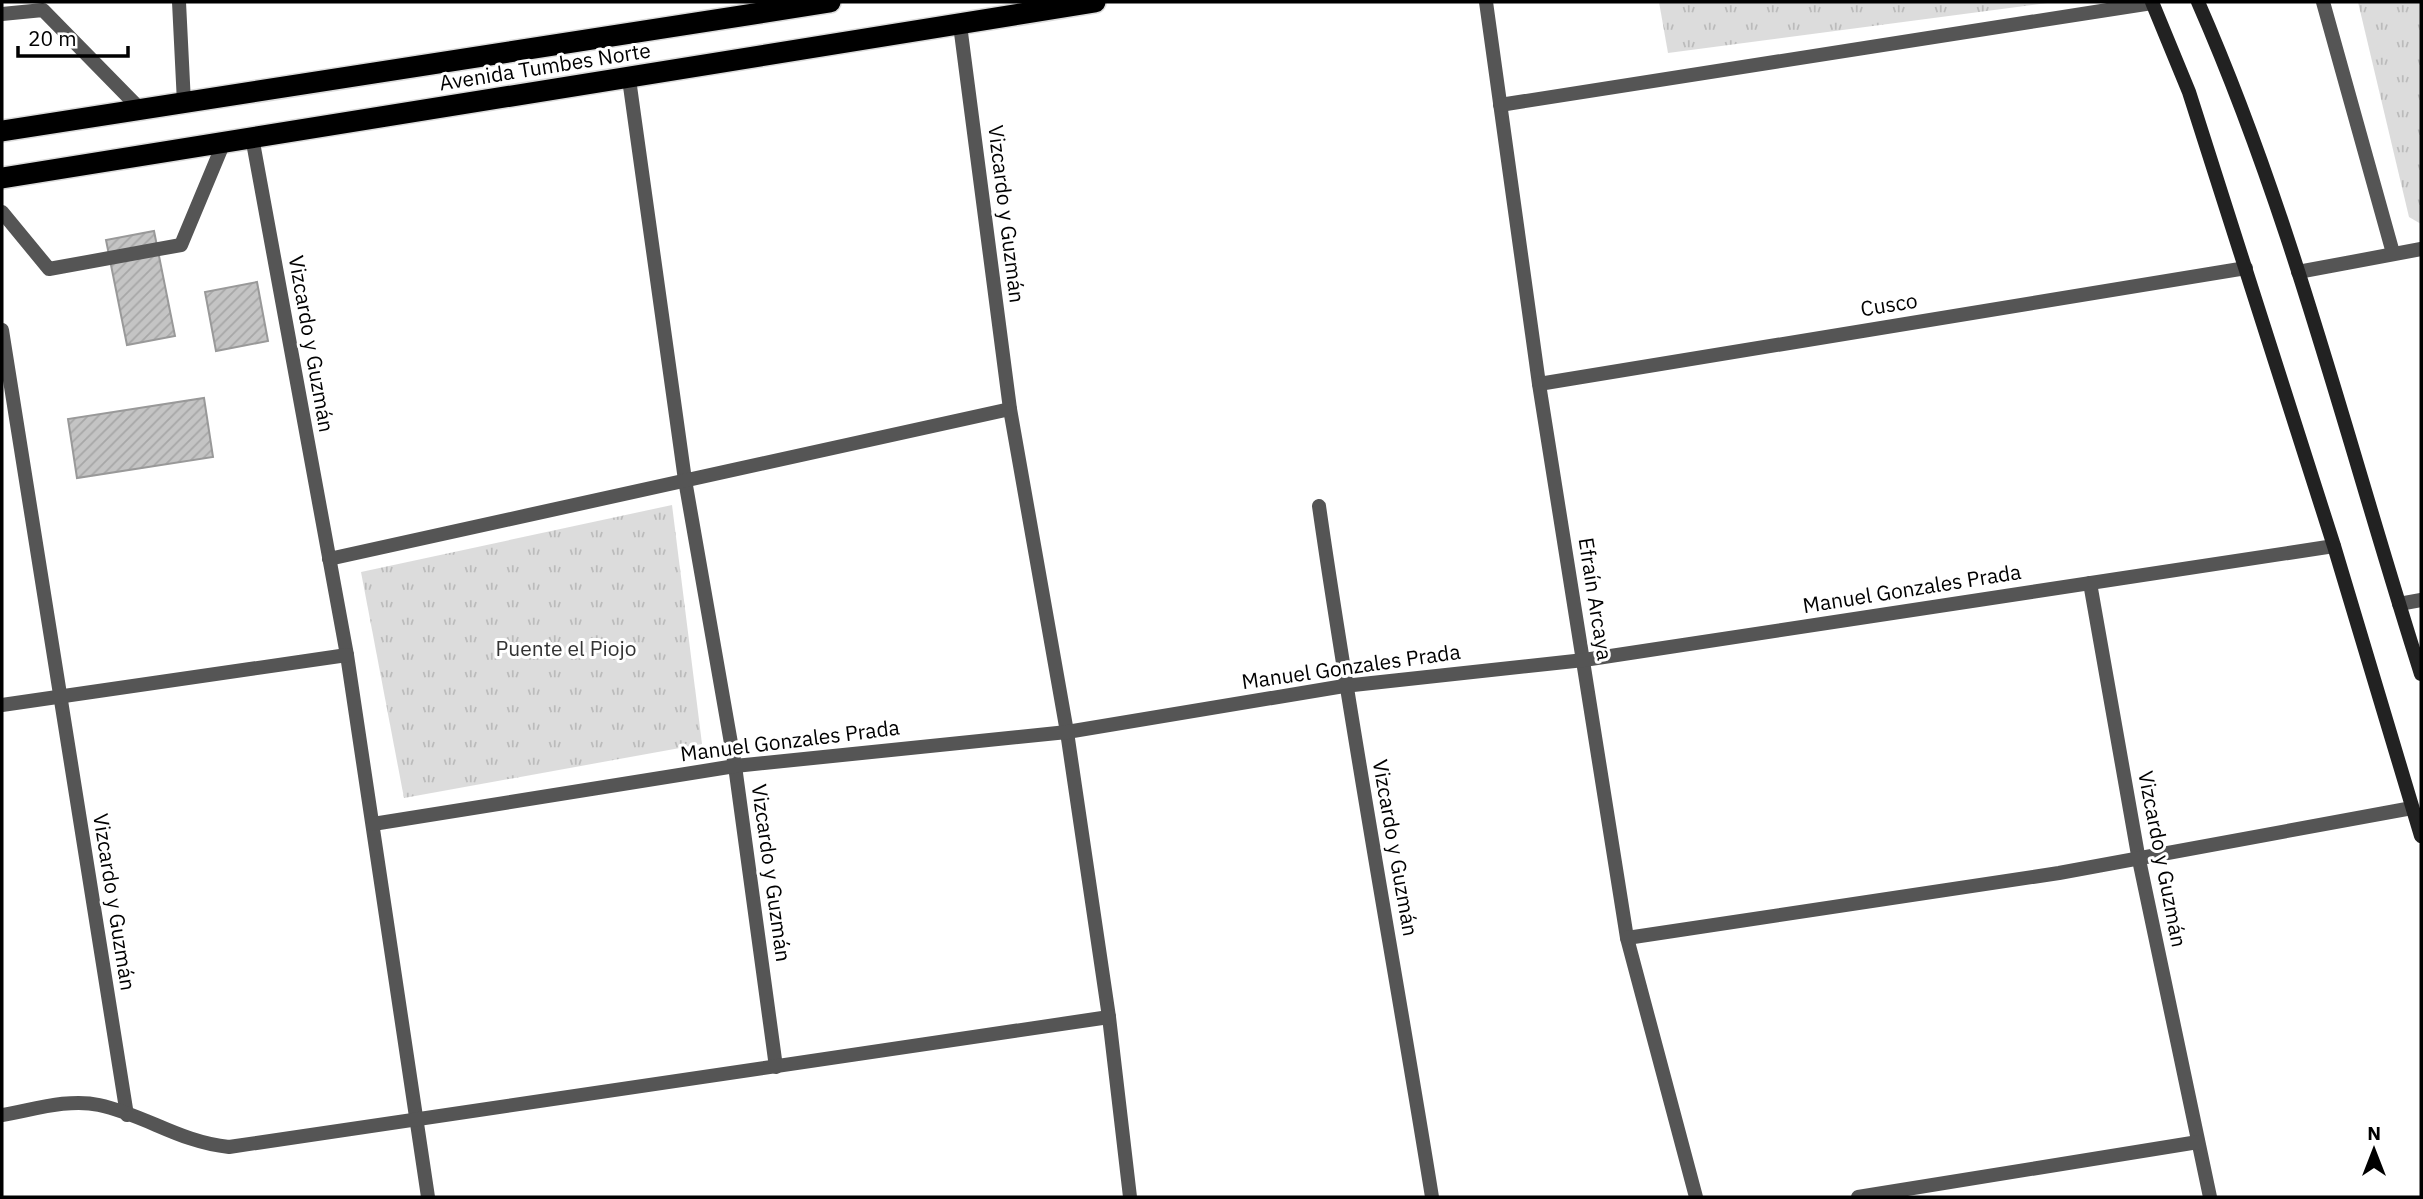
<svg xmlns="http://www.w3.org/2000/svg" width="2423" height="1199" font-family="'IBM Plex Sans',sans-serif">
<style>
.park{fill:url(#park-tufts)}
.building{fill:url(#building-hatch);stroke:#999;stroke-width:2}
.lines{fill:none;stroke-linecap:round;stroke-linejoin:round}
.highway-casing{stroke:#dbdbdb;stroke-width:24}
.lane{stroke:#555;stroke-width:14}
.street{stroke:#555;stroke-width:14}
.secondary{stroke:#222;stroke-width:14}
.highway{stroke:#000;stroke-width:21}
.labels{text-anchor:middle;stroke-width:6;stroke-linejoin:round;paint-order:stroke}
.street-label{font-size:21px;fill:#000;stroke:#fff}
.park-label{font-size:21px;fill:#333;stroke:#fff}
</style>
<defs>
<pattern id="park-tufts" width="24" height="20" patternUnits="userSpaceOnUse" patternTransform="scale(1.75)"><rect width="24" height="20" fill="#dcdcdc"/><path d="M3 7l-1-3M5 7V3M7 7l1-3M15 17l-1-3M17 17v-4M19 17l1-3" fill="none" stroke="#bbb"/></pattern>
<pattern id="building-hatch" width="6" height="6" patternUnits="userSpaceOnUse" patternTransform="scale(1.75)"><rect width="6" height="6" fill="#c4c4c4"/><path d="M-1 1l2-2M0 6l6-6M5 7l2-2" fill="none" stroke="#a7a7a7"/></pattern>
</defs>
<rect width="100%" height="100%" fill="#fff"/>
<g class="park">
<path d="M1659,2H2055L1668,53Z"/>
<path d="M2358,2H2421V224L2409,217Z"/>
<path d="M672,505L702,744L404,798L361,572Z"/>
</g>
<g class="building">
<path d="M154,231L175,336L127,345L106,240Z"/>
<path d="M257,282L268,341L216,351L205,292Z"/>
<path d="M204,398L213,457L77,478L68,419Z"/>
</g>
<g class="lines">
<defs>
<g id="highway">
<path d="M2,131L830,2"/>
<path d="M2,178L1095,2"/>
</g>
</defs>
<use href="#highway" class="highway-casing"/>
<g class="lane">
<path d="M179,2L184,103"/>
<path d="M2,14L43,10L140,109"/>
<path d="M2,212L49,269L181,245L224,142"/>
</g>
<g class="street">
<path d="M1486,2L1539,384L1627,938L1696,1197"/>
<path d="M2323,2L2393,253"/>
<path d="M960,25L1010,409L1067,732L1109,1017L1130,1197"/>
<path d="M629,79L685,480L735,766L776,1067"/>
<path d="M1500,105L2152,3"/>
<path d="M252,137L347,655L428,1197"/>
<path d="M2298,272L2421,249"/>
<path d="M2,330L127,1115"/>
<path d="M1539,384L2246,268"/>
<path d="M1319,506C1352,737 1395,967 1432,1197"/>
<path d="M329,559L1010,409"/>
<path d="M2090,583L2138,855L2210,1197"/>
<path d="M2399,604L2421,600"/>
<path d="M2,705L347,655"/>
<path d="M373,824L735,766L1067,732L1344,686L1584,660L2334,546"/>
<path d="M1627,938L2059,873L2412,808"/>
<path d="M2,1115C32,1110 69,1098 99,1105C146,1115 179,1142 229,1147L1109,1017"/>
<path d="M1858,1197L2198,1142"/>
</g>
<g class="secondary">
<path d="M2152,2L2189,92L2334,546L2421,836"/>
<path d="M2198,2C2293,218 2349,449 2421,674"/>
</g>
<use href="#highway" class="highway"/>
</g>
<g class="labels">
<g class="street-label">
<text transform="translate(545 67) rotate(-9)" y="7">Avenida Tumbes Norte</text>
<text transform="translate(1006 214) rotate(83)" y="7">Vizcardo y Guzmán</text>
<text transform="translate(1889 305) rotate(-9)" y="7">Cusco</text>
<text transform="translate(311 344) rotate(80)" y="7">Vizcardo y Guzmán</text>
<text transform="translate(1912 589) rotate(-9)" y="7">Manuel Gonzales Prada</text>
<text transform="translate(1595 599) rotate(81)" y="7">Efraín Arcaya</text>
<text transform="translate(1351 667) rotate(-8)" y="7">Manuel Gonzales Prada</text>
<text transform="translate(790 741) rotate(-7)" y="7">Manuel Gonzales Prada</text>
<text transform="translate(1395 848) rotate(80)" y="7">Vizcardo y Guzmán</text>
<text transform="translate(2162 859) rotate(79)" y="7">Vizcardo y Guzmán</text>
<text transform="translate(771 873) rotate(82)" y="7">Vizcardo y Guzmán</text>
<text transform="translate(114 902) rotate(81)" y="7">Vizcardo y Guzmán</text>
</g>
<g class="park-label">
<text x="566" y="656">Puente el Piojo</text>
</g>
</g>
<rect width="2423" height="1199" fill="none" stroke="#000000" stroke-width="7"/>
<g transform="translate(2374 1150)" stroke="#ffffff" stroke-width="5" paint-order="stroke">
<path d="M0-5L12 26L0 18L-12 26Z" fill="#000000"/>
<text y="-10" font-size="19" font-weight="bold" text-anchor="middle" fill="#000000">N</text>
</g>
<path d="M18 46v10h110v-10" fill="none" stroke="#000000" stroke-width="3.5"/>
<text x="28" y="46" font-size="21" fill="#000000" stroke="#ffffff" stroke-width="5" paint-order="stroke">20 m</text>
</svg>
